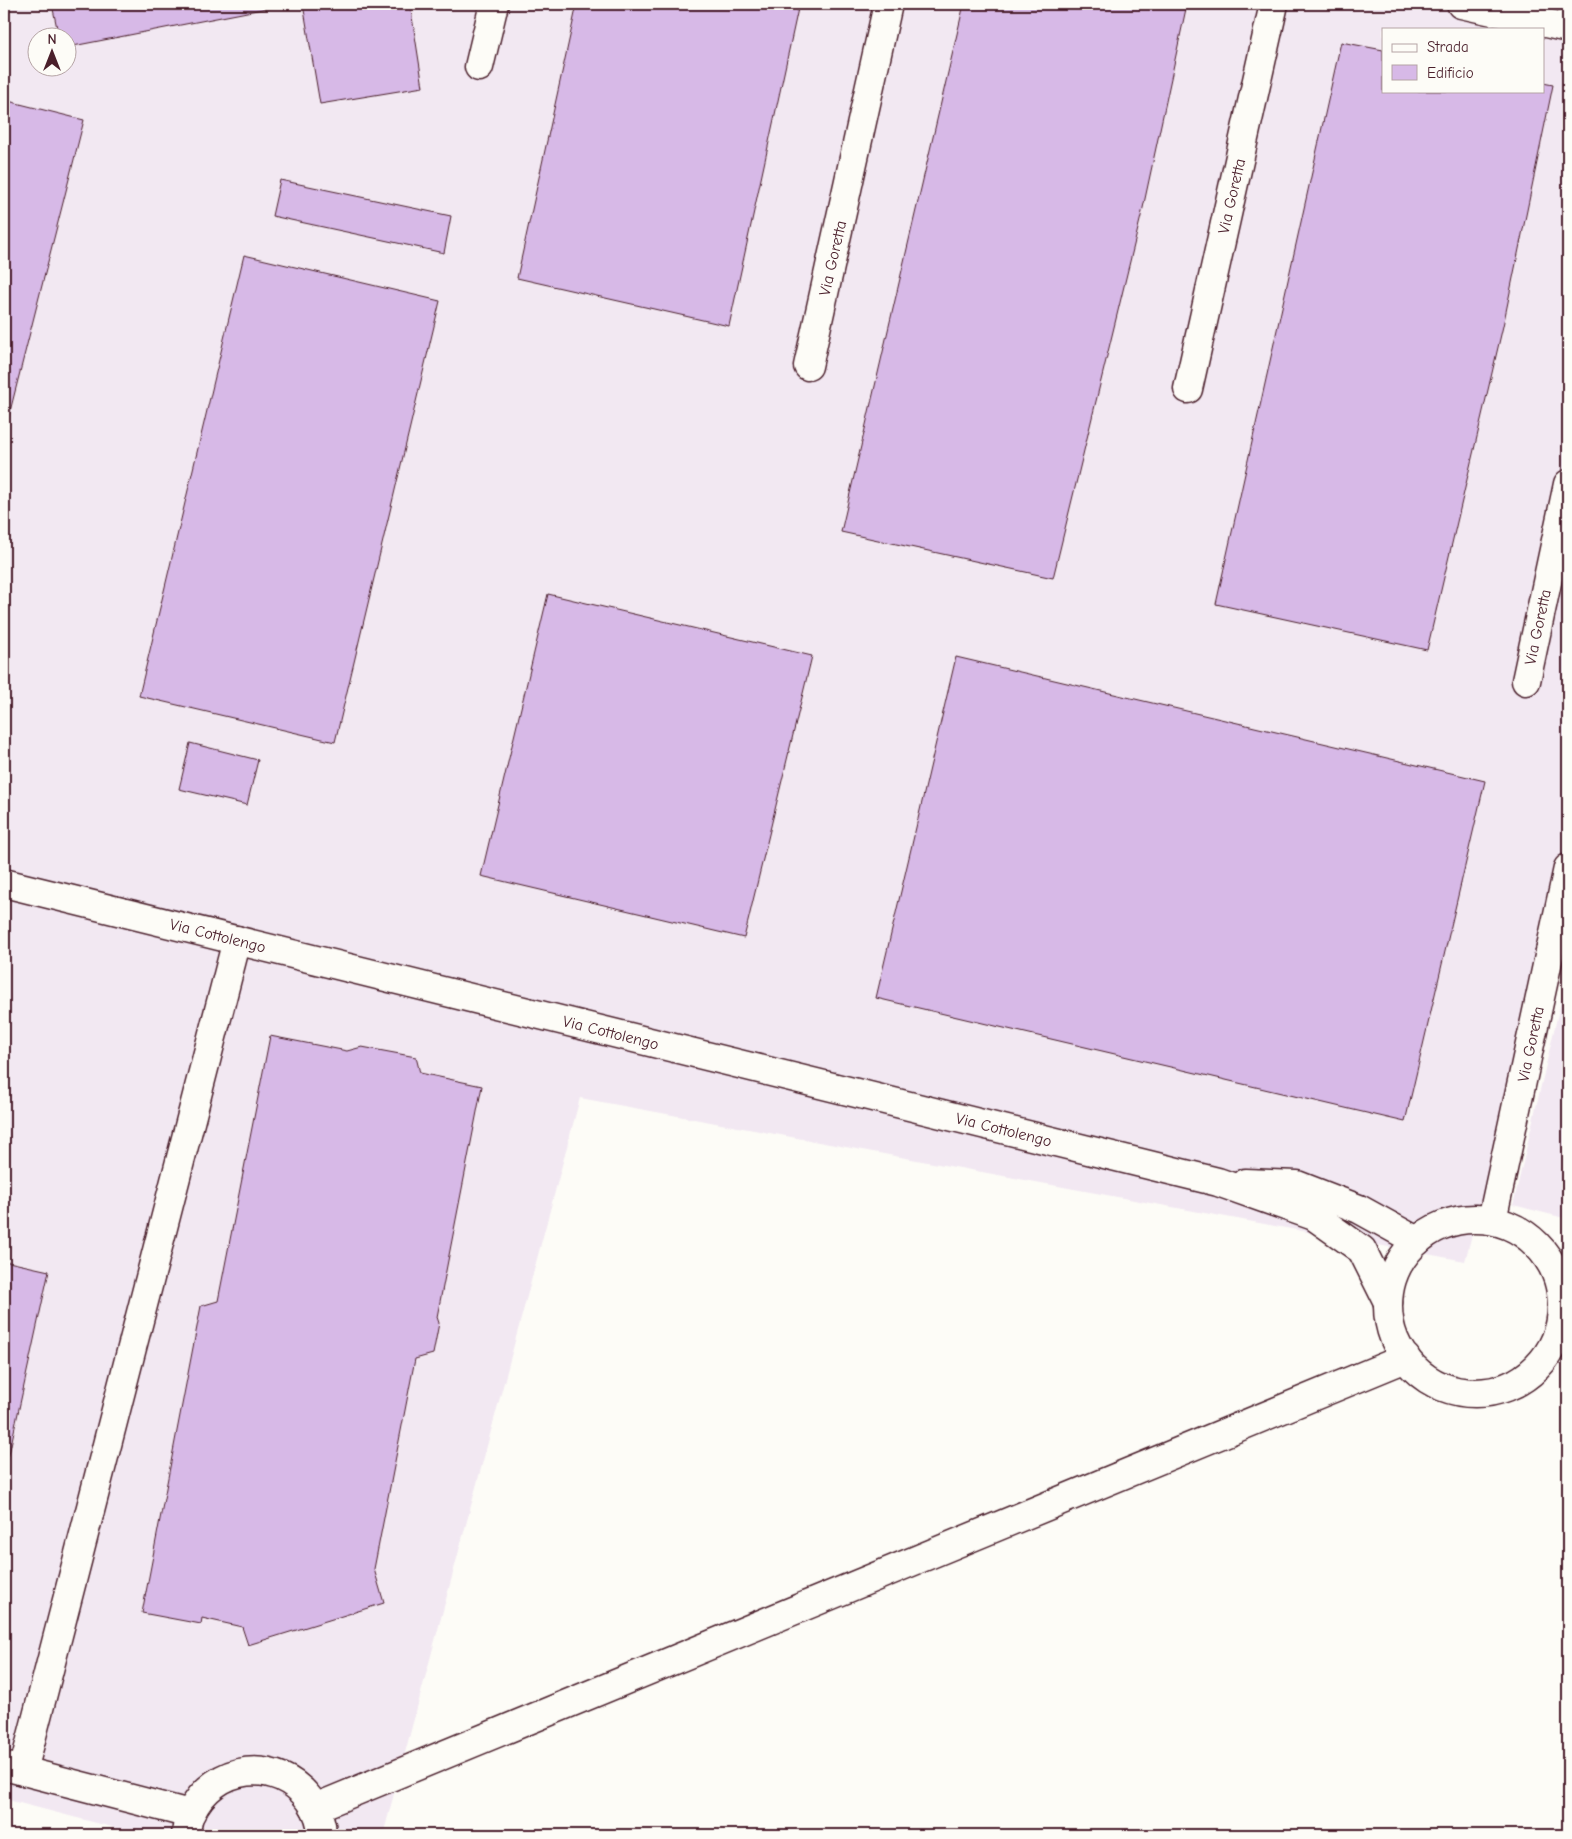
<svg xmlns="http://www.w3.org/2000/svg" width="1572" height="1839" font-family="'Comic Neue',sans-serif">
<style>
.built{fill:#f2e8f2;fill-rule:evenodd}
.building{fill:#d7b9e7;stroke:#4a1f2b}
.lines{fill:none;stroke-linecap:round;stroke-linejoin:round}
.street-casing{stroke:#4a1f2b;stroke-width:31}
.street{stroke:#fdfcf7;stroke-width:28}
.labels{text-anchor:middle;stroke-width:5;stroke-linejoin:round;paint-order:stroke}
.street-label{font-size:16px;fill:#4a1f2b;stroke:#fdfcf7}
</style>
<rect width="100%" height="100%" fill="#fdfcf7"/>
<filter id="ink" filterUnits="userSpaceOnUse"><feTurbulence type="fractalNoise" baseFrequency=".02" numOctaves="2"/><feDisplacementMap in="SourceGraphic" scale="10" xChannelSelector="R" yChannelSelector="G"/><feConvolveMatrix kernelMatrix="1 2 1 2 8 2 1 2 1" color-interpolation-filters="sRGB"/></filter>
<g filter="url(#ink)">
<g class="built">
<path d="M4,4H1568V874L1465,1261L580,1098L383,1835H120L112,1827L4,1799ZM1383,29H1543V91H1383ZM38,38H68V68H38Z"/>
<path d="M1568,971V1219L1513,1205Z"/>
</g>
<g class="building">
<path d="M52,4H288L68,47V38H59Z"/>
<path d="M303,4H410L423,87L320,104Z"/>
<path d="M577,4H799L729,326L517,278Z"/>
<path d="M964,4H1187L1143,208L1053,578L841,532Z"/>
<path d="M1341,42L1383,50V91H1543V83L1553,85L1503,326L1427,650L1216,604Z"/>
<path d="M4,100L84,120L4,435Z"/>
<path d="M280,180L451,216L444,253L272,216Z"/>
<path d="M244,255L440,301L335,742L139,696Z"/>
<path d="M548,594L812,656L744,938L481,876Z"/>
<path d="M956,657L1485,781L1405,1122L876,998Z"/>
<path d="M190,743L258,760L247,805L179,789Z"/>
<path d="M270,1036L347,1051L362,1047L416,1057L420,1073L482,1086L437,1317L439,1323L433,1354L415,1359L374,1569L384,1603L248,1645L242,1627L202,1618L201,1624L142,1613L201,1306L218,1301Z"/>
<path d="M4,1261L49,1271L4,1477Z"/>
</g>
<g class="lines">
<defs>
<g id="street">
<path d="M1461,4L1568,28"/>
<path d="M479,67L494,4"/>
<path d="M808,366L888,4"/>
<path d="M1188,389L1274,4"/>
<path d="M1526,681L1568,484"/>
<path d="M4,883L1218,1182L1314,1216L1362,1250L1388,1302"/>
<path d="M1245,1183L1297,1185L1359,1209L1417,1241"/>
<circle cx="1475" cy="1306" r="87"/>
<path d="M1492,1220L1568,868"/>
<path d="M4,1766L190,1814"/>
<path d="M23,1771L237,940"/>
<path d="M315,1808L1406,1358"/>
<path d="M186,1835C187,1828 187,1819 191,1813C214,1764 277,1756 310,1800C317,1810 322,1823 322,1835"/>
</g>
</defs>
<use href="#street" class="street-casing"/>
<use href="#street" class="street"/>
</g>
</g>
<g class="labels">
<g class="street-label">
<text transform="translate(1231 196) rotate(-77)" y="6">Via Goretta</text>
<text transform="translate(832 258) rotate(-77)" y="6">Via Goretta</text>
<text transform="translate(1537 627) rotate(-78)" y="6">Via Goretta</text>
<text transform="translate(218 935) rotate(14)" y="6">Via Cottolengo</text>
<text transform="translate(611 1032) rotate(14)" y="6">Via Cottolengo</text>
<text transform="translate(1530 1044) rotate(-78)" y="6">Via Goretta</text>
<text transform="translate(1004 1129) rotate(14)" y="6">Via Cottolengo</text>
</g>
</g>
<rect width="1572" height="1839" fill="none" stroke="#fdfcf7" stroke-width="20"/>
<rect x="10" y="10" width="1552" height="1819" fill="none" stroke="#4a1f2b" stroke-width="2" filter="url(#ink)"/>
<rect x="1382" y="28" width="162" height="65" fill="#fdfcf7" stroke="#b5a4a5"/>
<rect x="1392" y="44" width="25" height="8" fill="#fdfcf7" stroke="#b5a4a5"/>
<text x="1427" y="52" font-size="15" fill="#4a1f2b">Strada</text>
<rect x="1392" y="65" width="25" height="15" fill="#d7b9e7" stroke="#b5a4a5"/>
<text x="1427" y="78" font-size="15" fill="#4a1f2b">Edificio</text>
<g transform="translate(52 52)"><circle r="24" fill="#fdfcf7" stroke="#b5a4a5"/>
<path d="M0-4L9 19L0 12L-9 19Z" fill="#4a1f2b"/>
<text y="-8" font-size="14" font-weight="bold" text-anchor="middle" fill="#4a1f2b">N</text>
</g>
</svg>
